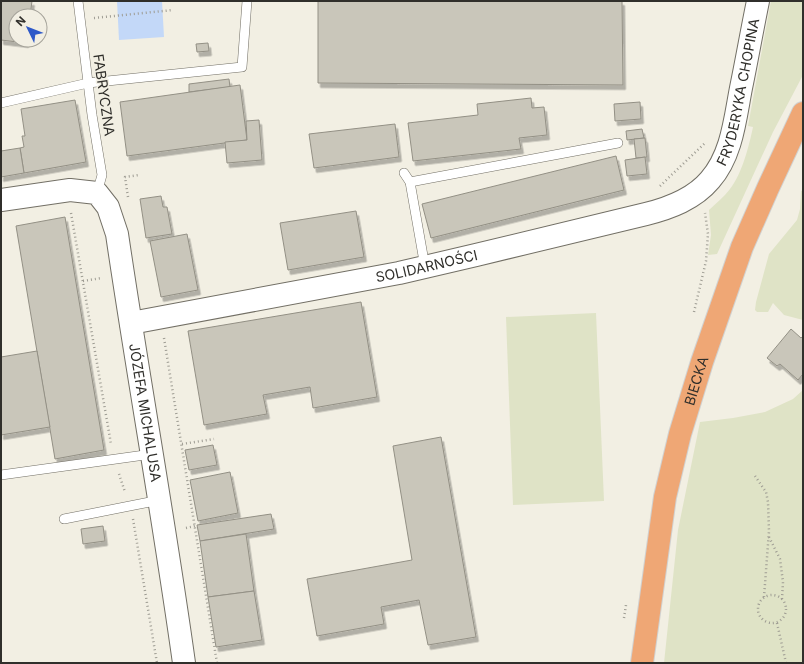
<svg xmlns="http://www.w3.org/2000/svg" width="804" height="664" font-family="Inter,sans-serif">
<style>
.green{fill:#dfe3c6}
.water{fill:#c3d8f8}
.building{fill:#c9c6ba;stroke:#939085;filter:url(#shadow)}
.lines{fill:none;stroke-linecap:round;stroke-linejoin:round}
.lane-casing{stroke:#726f65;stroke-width:10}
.secondary-casing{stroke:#726f65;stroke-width:24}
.primary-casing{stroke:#d1d1d0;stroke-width:24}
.path{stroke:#9e9c93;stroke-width:2.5;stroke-dasharray:1 3;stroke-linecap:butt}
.lane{stroke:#fff;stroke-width:9}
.secondary{stroke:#fff;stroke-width:22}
.primary{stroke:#efa775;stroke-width:22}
.labels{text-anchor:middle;stroke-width:3;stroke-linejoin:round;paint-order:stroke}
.street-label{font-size:14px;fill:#302f2b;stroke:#f2efe3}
</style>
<defs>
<filter id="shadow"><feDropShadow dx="2.5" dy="4.5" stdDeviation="0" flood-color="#0004"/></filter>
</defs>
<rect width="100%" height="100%" fill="#f2efe3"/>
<g class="green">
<path d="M771,1H803V75L773,132L717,254L708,255L711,235L709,210C716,203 724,197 730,189C742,174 749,146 753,127L748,126Z"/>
<path d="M803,190V320L784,315L773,303L768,312H757L755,310L756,302L769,254L797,220L800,209L801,191Z"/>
<path d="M596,313L604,501L513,505L506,317Z"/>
<path d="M803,390V663H664L678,530L700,422L733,418L765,412L793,399Z"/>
</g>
<path class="water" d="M117,1H162L164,37L119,40Z"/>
<g class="building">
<path d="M1,1H32L30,16H16V40H27L26,43L1,40Z"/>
<path d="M318,1H622L623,85L318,83Z"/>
<path d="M208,43L209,51L197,52L196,44Z"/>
<path d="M229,79L230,87L189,92V84Z"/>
<path d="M240,85L247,140L127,156L120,102Z"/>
<path d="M531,98L532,108L544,107L547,135L519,138L521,149L413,161L408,123L478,115L477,104Z"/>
<path d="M75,100L86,162L24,173L20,148L24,147L22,136H25L21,109Z"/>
<path d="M640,102L641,119L615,121L614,104Z"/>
<path d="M259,120L262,160L227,163L225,142L247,140L246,121Z"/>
<path d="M395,124L399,157L314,168L309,134Z"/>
<path d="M642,129L644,138L627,140L626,131Z"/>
<path d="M645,138L647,157L636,158L634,139Z"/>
<path d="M20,148L24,173L1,177V151Z"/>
<path d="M616,156L624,190L431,238L422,204Z"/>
<path d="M645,157L647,174L627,176L625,160Z"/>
<path d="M161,196L163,207H167L172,234L146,238L140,199Z"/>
<path d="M356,211L364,257L288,270L280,223Z"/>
<path d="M65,217L104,450L55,459L16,226Z"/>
<path d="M187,234L198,290L161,297L150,241Z"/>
<path d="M361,302L377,397L313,408L310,387L263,395L267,414L204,425L188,331Z"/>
<path d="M791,329L801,338L803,336V374L798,380L780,364L777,366L767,358Z"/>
<path d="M37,351L50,427L1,435V357Z"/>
<path d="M441,437L476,637L428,645L419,600L381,607L384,624L317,636L307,579L412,560L393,446Z"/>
<path d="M213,445L217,465L189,470L185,450Z"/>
<path d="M230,472L238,513L198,521L190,480Z"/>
<path d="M271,514L274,529L200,541L197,525Z"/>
<path d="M103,526L105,541L83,544L81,529Z"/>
<path d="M246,534L254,591L208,597L200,541Z"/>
<path d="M254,591L262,640L216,647L208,597Z"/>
</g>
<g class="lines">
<defs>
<g id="lane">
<path d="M78,1L92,115L102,175L97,193"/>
<path d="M1,103L88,83L242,67L247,1"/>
<path d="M404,173L410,182L425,267"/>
<path d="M410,182L618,143"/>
<path d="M1,475L152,454"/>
<path d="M64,519L160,500"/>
</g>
<g id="secondary">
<path id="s1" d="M1,200L70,190L97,193L108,207L117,234C138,377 164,519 184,663"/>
<path id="s2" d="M131,323L399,273L476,255L646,214C670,208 694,199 710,180C732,155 735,119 741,88C747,59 752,30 758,1"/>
</g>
<g id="primary">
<path id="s3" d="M642,663L665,497L680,434L702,362L742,247L768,188L803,113"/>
</g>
</defs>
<use href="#lane" class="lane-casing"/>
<use href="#secondary" class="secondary-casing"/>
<use href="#primary" class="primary-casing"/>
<g class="path">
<path d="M94,18L173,10"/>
<path d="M660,186L705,143"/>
<path d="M128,197L125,177L139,175"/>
<path d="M71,213L111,444"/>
<path d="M83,281L102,278"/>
<path d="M694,312L706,261L708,234L705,213"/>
<path d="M164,338L217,663"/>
<path d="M182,444L214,439"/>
<path d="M119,474L125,492"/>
<path d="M755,476L766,492L768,502L769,531L764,597"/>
<path d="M133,519L157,663"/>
<path d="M186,528L195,526"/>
<path d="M769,537L780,559L783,582L782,599"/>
<circle cx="772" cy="609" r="14"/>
<path d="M624,618L626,605"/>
<path d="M777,623L786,663"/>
</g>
<use href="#lane" class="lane"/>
<use href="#secondary" class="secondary"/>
<use href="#primary" class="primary"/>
</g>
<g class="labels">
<g class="street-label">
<text dy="5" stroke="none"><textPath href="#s2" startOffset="694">FRYDERYKA CHOPINA</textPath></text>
<text transform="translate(104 95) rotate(82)" y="5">FABRYCZNA</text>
<text dy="5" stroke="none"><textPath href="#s2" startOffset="301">SOLIDARNOŚCI</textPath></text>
<text dy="5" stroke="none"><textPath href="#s3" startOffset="288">BIECKA</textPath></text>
<text dy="5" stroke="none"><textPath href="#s1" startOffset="324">JÓZEFA MICHALUSA</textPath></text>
</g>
</g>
<rect width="804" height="664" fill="none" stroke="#302f2b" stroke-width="4"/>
<g transform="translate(28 28) rotate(313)"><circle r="19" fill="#f2efe3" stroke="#a4a299"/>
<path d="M0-3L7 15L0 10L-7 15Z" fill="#2e59c8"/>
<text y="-6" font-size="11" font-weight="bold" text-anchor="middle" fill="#302f2b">N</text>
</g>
</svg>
